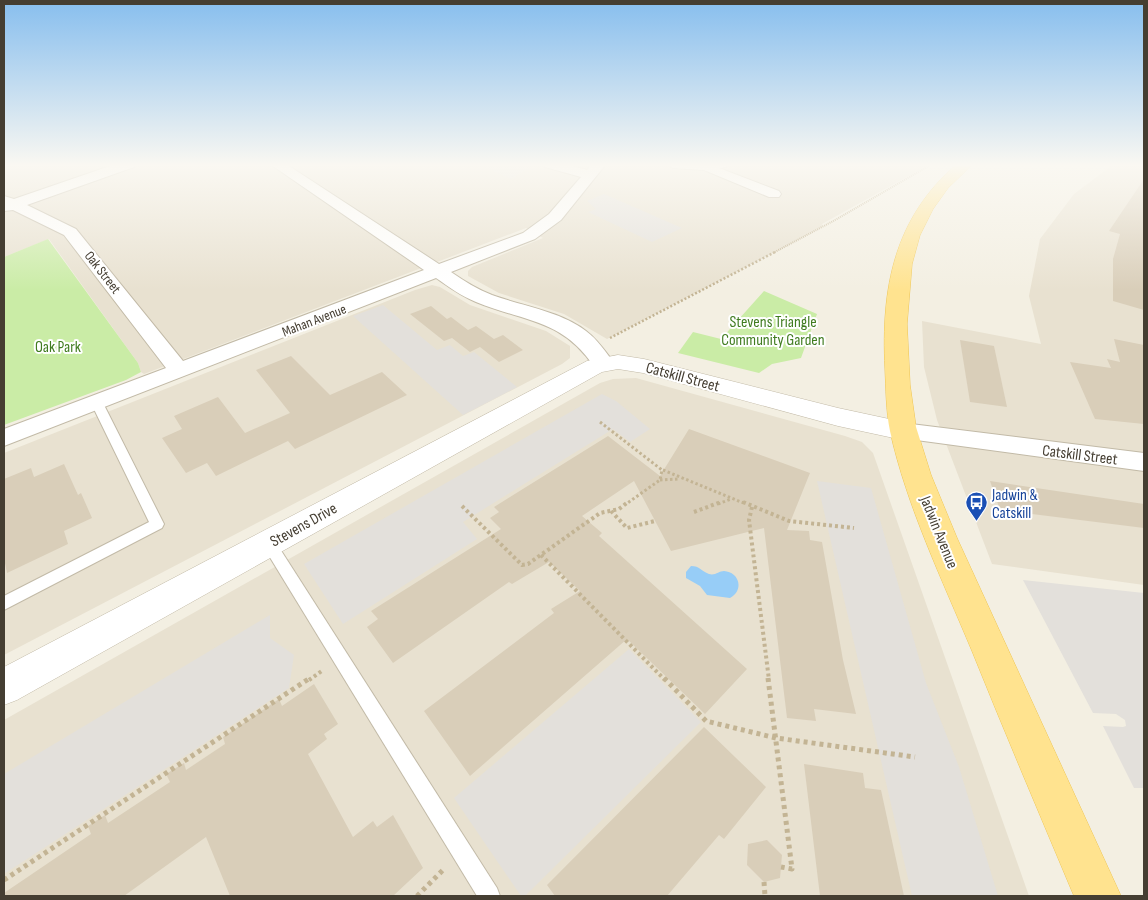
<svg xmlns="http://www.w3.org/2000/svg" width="1148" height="900" font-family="'Sofia Sans Condensed',sans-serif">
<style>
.residential{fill:#e8e1d0}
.green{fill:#caeca6}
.parking{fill:#e3e0db}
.water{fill:#97cdf7}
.building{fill:#d9ceb9}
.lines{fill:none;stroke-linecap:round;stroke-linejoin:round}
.service-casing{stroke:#c2baa7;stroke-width:2}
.minor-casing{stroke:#c2baa7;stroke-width:2}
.tertiary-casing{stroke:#c2baa7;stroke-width:1}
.primary-casing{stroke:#efc654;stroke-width:1}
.path-far4{stroke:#c3b494;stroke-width:2;stroke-dasharray:1 1;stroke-linecap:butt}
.path-far3{stroke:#c3b494;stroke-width:2.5;stroke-dasharray:2 2;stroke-linecap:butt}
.path-far2{stroke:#c3b494;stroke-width:3;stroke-dasharray:2.5 2.5;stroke-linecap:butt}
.path-far1{stroke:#c3b494;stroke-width:4;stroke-dasharray:3 3;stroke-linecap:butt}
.path{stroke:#c3b494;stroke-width:5;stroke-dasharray:4 4;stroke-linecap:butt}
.service{fill:#fff;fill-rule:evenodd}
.minor{fill:#fff;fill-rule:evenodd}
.tertiary{fill:#fff;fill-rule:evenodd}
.primary{fill:#ffe38f;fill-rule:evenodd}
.labels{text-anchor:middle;stroke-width:4;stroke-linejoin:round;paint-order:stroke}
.far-street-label{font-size:14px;fill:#453e32;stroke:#fff}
.park-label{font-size:16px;fill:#407c20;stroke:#fff}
.street-label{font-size:16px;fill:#453e32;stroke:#fff}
.transit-label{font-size:16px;fill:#164399;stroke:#fff;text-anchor:start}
</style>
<rect width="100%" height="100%" fill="#f3efe2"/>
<g class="residential">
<path d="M4,164H930L822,224L823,226L794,242L607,339L564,314L499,293L468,276V271L472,267L543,238L526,228L144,374L141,372L138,363L49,239L4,257Z"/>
<path d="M1114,164H1144V585L992,564L937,420L924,367L922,321L1041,344L1029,296L1040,239L1074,194Z"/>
<path d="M432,285L440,287L470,305L546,331L570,346V358L562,364L4,655V453L415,290Z"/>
<path d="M636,378L845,436L862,442L873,453L1029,896H4V720L600,383L613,379Z"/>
</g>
<g class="green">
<path d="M48,239L138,363L141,372L126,380L4,425V257Z"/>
<path d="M764,291L817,314L801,358L772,364L759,373L678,353L693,332L721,339Z"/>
</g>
<g class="parking">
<path d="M478,164H532L534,165L511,179Z"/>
<path d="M604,194L682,228L652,242L588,212L596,209L587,201Z"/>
<path d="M383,305L437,350L450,345L463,356L474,352L517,387L463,415L353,316Z"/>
<path d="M602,394L616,401L650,429L630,442L613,429L463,522L477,539L343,624L304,564Z"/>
<path d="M817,481L871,488L926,683L959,767L998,896H912Z"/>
<path d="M1023,580L1144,593V788H1134L1103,726L1123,727L1126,726L1125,720L1116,714L1093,713Z"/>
<path d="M270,615V638L294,655L289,688L4,874V774Z"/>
<path d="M629,649L701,722L525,896H521L454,798Z"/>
</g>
<path class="water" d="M691,566C700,566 701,571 709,574C715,576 719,571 724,571C740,572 744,591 730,598L707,595L700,586L686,578V572Z"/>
<g class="building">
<path d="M1144,179L1143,289L1144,310L1113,301V259L1120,234L1109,231Z"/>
<path d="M431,306L447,319L451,317L468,330L476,326L494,339L503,335L523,350L499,362L480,347L470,352L452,338L444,341L410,314Z"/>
<path d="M1114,339L1144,345V424L1095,419L1070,362L1111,368L1107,359L1120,362Z"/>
<path d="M960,340L994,346L1007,407L970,402Z"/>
<path d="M291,356L330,395L382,372L407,395L295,449L288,441L216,476L207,463L186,473L162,438L182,429L174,416L218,397L245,433L290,413L256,370Z"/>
<path d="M689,429L810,473L787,530L809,531L810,540L822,542L843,660L856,714L814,709L816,721L787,718L764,528L671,551L634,481L582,516L602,533L599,536L747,669L705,714L627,639L470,776L424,711L554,613L551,609L580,591L549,562L512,584L509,582L393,663L367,627L378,619L371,611L501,529L490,518L499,512L494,507L608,436L660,476Z"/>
<path d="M64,464L78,495L81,493L92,518L64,531L68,544L7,573L4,558V479L31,468L34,477Z"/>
<path d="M990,481L1144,504V528L1000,510Z"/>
<path d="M314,684L338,724L324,734L327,739L308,754L353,837L373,821L377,827L393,815L423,868L393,896H230L206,837L124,896H4V893L91,834L88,826L105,815L108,823L170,782L166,774L184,763L186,770L225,744L223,737L279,699L282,706Z"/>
<path d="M704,727L766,787L724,839L719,835L667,896H555L547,885Z"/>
<path d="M804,764L863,773L865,788L881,790L904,896H820Z"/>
<path d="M767,840L782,855L780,878L764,882L747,865L748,844Z"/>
</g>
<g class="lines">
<defs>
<g id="service">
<path d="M97,399L103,403L164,524L162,528L4,610V596L149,522L91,403Z"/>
<path d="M268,536L273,538L497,888L500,896H477L263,546L261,542L263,538Z"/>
</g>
<g id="minor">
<path d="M116,164H136L134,167L27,205L76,229L183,361L424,270L270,164H286L439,264L523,233L549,214L581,177L545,167L543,164H565L587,170L592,164H606L561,220L535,239L451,272C464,281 477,289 492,295C522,306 560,311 586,331C598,340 605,351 614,363L611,368L603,370L595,368C563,319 525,322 476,302C461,296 449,287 436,278L4,446V429L166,368L64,235L13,210L4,211V196L14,199Z"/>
<path d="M666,164H728L726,167L719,168L779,191L781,194L779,197H769L704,170L673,168Z"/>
<path d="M903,423L1144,453V471L894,437L891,431L894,425Z"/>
</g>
<path id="tertiary" d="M618,355L644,359L838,408L903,422L912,425L916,431L912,437L903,440L838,426L643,373L618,369L602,372L17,700L4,705V667L587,361Z"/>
<path id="primary" d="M957,164H973L948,188L933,209L920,235L912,264L907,324L910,385L916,427L931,475L957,538L1121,896H1074C1040,815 1005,733 972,651C942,579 907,507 890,431C886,411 886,389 885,368C881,288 894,218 957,164Z"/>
</defs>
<use href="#service" class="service-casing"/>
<use href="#minor" class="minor-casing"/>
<use href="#tertiary" class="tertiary-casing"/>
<use href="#primary" class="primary-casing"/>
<path class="path-far4" d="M773,253L837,219L932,164"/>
<path class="path-far3" d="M610,338L775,252"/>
<g class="path-far2">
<path d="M600,422L662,470L660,480L626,504"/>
<path d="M663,470L746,504"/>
<path d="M660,480L679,479"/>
<path d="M718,504L731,499"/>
</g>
<g class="path-far1">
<path d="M743,502L789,521L854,528"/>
<path d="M462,506L522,565L528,564L600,513L619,509L628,502"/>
<path d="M752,507L749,520L769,680"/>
<path d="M611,511L627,528L655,521"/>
<path d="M694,512L721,502"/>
<path d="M541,555L665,680"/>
<path d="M309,680L323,670"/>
</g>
<g class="path">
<path d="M664,678L706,721L776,738L915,757"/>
<path d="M768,678L792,869L781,867"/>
<path d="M4,880L310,678"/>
<path d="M764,882L765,896"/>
<path d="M417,896L444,869"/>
</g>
<use href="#service" class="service"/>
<use href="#minor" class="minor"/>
<use href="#tertiary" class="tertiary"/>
<use href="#primary" class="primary"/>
</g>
<linearGradient id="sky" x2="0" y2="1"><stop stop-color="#87beee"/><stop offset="0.57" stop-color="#faf8f2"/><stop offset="1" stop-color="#faf8f2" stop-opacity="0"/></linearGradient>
<rect width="1148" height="290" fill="url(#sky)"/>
<defs>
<symbol id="bus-pin" viewBox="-11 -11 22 30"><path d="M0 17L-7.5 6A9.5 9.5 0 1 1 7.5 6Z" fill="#1a4fb4" stroke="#fff"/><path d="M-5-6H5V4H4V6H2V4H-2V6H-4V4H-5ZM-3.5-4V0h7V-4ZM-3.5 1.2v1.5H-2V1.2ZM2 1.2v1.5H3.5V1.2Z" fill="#fff"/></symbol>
</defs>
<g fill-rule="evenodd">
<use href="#bus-pin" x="964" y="490" width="25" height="34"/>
</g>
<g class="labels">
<g class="far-street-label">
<text transform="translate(103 272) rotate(52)" y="5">Oak Street</text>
<text transform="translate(314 320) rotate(-21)" y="5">Mahan Avenue</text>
</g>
<g class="park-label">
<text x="773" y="327">Stevens Triangle<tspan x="773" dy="18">Community Garden</tspan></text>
<text x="58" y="352">Oak Park</text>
</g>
<g class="street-label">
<text transform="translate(683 376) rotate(15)" y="6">Catskill Street</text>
<text transform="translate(1080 454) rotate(7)" y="6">Catskill Street</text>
<text transform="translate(303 524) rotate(-29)" y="6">Stevens Drive</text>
<text transform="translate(940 532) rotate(68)" y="6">Jadwin Avenue</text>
</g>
<g class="transit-label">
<text x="992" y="500">Jadwin &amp;<tspan x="992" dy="18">Catskill</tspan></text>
</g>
</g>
<rect width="1148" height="900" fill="none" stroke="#453e32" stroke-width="10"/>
</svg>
